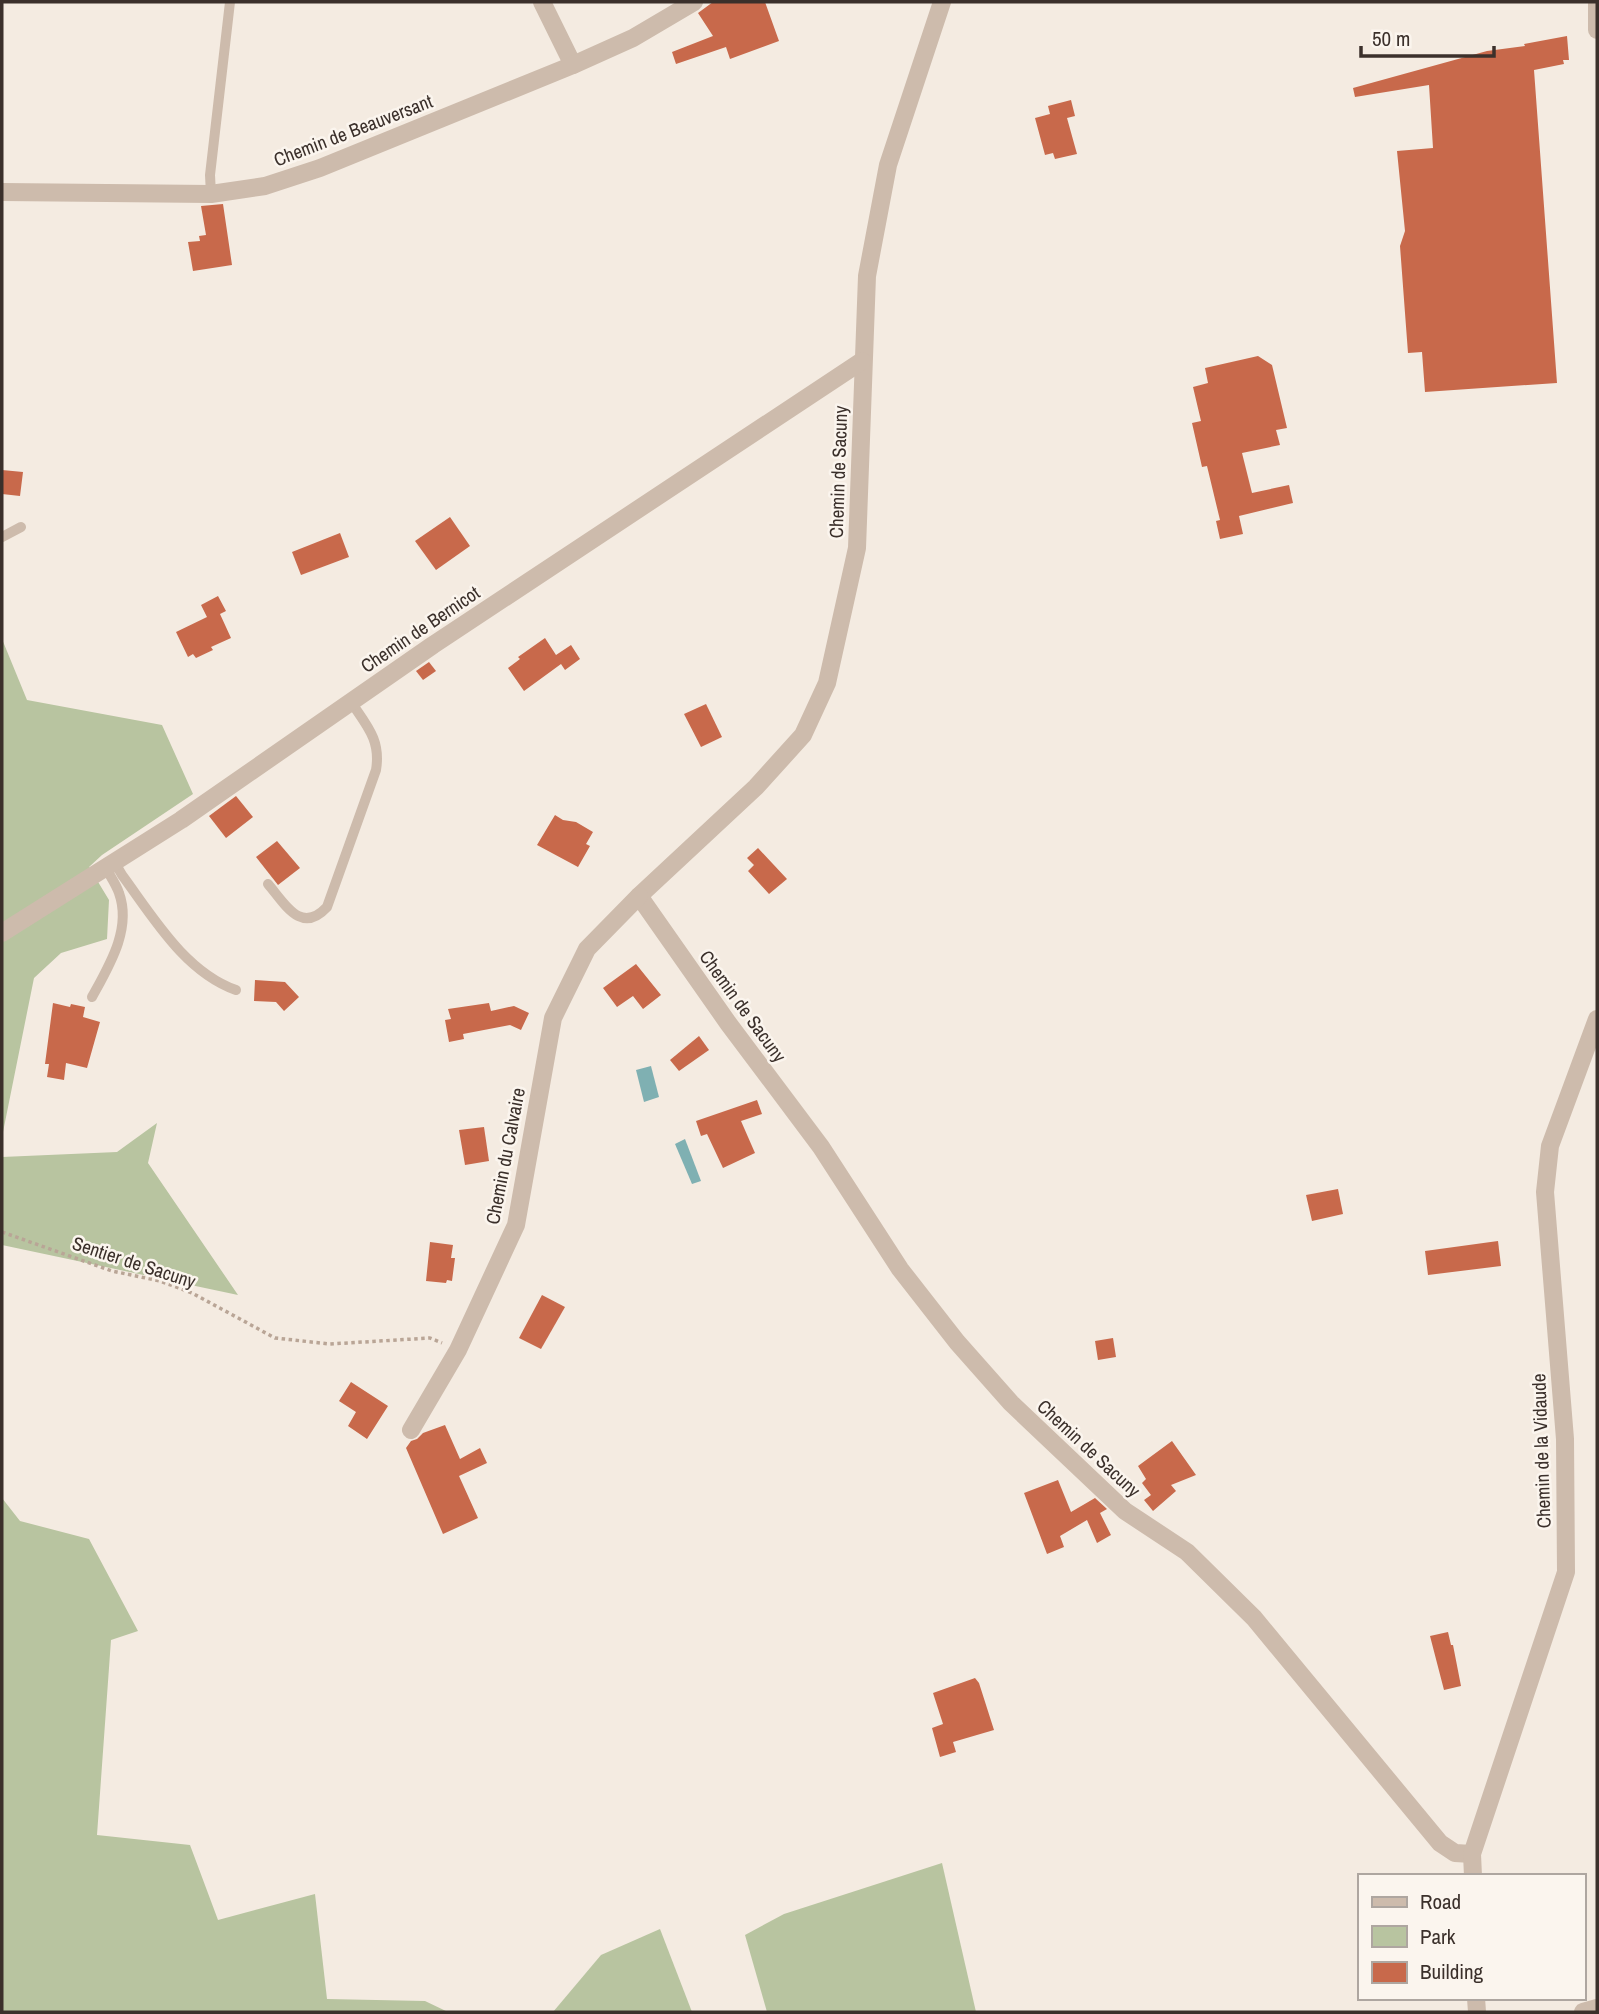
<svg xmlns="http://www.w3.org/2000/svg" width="1599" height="2014" font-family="'Archivo Narrow',sans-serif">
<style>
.green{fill:#b8c4a0}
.water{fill:#7fb0b2}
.building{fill:#c8694b}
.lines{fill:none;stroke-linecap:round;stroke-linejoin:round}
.path{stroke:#b9a596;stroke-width:3.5;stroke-dasharray:3.5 3.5;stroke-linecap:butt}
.service{stroke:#cdbbac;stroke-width:10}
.minor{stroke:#cdbbac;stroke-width:18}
.tertiary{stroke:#cdbbac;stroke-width:18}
.labels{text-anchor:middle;stroke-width:5;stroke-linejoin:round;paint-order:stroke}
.street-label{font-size:19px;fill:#3b302b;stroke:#fbf5ee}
</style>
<rect width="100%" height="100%" fill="#f4ebe1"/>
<g class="green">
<path d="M2,639L27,700L162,725L193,794L102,855L89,867L109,900L107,939L61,953L34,978L2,1137Z"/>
<path d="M157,1123L148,1163L238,1295L2,1245V1157L117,1152Z"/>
<path d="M2,1498L20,1521L89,1539L138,1631L111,1640L97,1835L190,1845L218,1920L315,1894L327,1999L425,2001L448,2012H2Z"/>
<path d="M942,1863L976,2012H767L745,1935L784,1914Z"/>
<path d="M660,1929L692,2012H553L601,1955Z"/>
</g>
<g class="water">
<path d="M651,1066L659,1097L644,1102L636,1070Z"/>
<path d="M685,1139L701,1181L692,1184L675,1144Z"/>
</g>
<g class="building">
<path d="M713,2H765L779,41L730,59L726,47L676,64L672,52L713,36L698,13Z"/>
<path d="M1567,36L1569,60H1563L1564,64L1534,70L1557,383L1425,392L1422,352L1408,353L1400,246L1405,231L1397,151L1433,148L1429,85L1355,97L1353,88L1487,51L1525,46L1524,44Z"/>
<path d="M1071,100L1075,116L1067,118L1077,154L1055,159L1053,153L1045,155L1035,118L1050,114L1048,106Z"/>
<path d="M223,204L232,265L193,271L188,242L200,241L199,236L206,235L201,206Z"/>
<path d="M1258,356L1272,365L1287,428L1276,430L1280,445L1242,453L1252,493L1289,485L1293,503L1239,516L1243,534L1220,539L1216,521L1220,520L1207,466L1202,467L1192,423L1201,421L1193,387L1208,383L1205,368Z"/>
<path d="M2,470L23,472L20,496L2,494Z"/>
<path d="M450,517L470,546L436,570L415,541Z"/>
<path d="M340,533L349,557L301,575L292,552Z"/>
<path d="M218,596L226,611L220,614L231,638L211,647L213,650L196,658L193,654L188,657L176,632L207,617L201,605Z"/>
<path d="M545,638L556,655L571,645L580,659L565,670L561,664L524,691L508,668L520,659L518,657Z"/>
<path d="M429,662L436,671L423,680L416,671Z"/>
<path d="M706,704L722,737L701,747L684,714Z"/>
<path d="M236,796L253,817L226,838L209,816Z"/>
<path d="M555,815L563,820L576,822L593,832L586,844L590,846L578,867L537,845Z"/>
<path d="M277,841L300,868L278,885L256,857Z"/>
<path d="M758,848L787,879L769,894L748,871L754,865L747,858Z"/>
<path d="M636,964L661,995L643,1009L633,996L617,1007L603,988Z"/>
<path d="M255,980L285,982L299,997L284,1011L276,1002L254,1001Z"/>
<path d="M53,1003L70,1007L71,1004L85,1007L83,1017L100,1022L87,1068L66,1063L64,1080L47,1077L49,1064H45Z"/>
<path d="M489,1003L491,1011L514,1006L529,1013L521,1030L510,1025L463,1034L464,1039L449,1042L445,1020L451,1019L448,1009Z"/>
<path d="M699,1036L709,1050L679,1071L670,1060Z"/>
<path d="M757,1100L762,1114L741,1121L755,1153L723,1168L707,1134L701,1136L696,1121Z"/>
<path d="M484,1127L489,1161L465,1165L459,1130Z"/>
<path d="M1338,1189L1343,1214L1312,1221L1306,1195Z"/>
<path d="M1498,1241L1501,1266L1428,1275L1425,1251Z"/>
<path d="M430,1242L453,1245L451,1258H455L452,1281L447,1280L446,1283L426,1281Z"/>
<path d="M542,1295L565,1307L541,1349L519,1338Z"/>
<path d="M1113,1338L1116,1357L1098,1360L1095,1341Z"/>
<path d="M351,1382L388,1406L367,1439L348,1426L356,1412L339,1401Z"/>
<path d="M445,1425L460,1459L480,1448L487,1463L459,1476L478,1518L443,1534L406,1448L411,1441L417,1439L423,1433Z"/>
<path d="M1172,1441L1196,1475L1171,1485L1176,1491L1153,1511L1144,1500L1151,1495L1142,1483L1146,1479L1138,1466Z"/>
<path d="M1058,1480L1071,1512L1095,1498L1107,1509L1100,1513L1111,1535L1097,1543L1087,1520L1060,1536L1064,1547L1047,1554L1024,1493Z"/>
<path d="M1448,1632L1451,1645H1453L1461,1686L1444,1690L1430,1636Z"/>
<path d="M975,1678L979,1683L994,1730L953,1742L956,1752L940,1757L932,1728L943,1724L933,1693Z"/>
</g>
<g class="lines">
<path class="path" d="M2,1232L112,1271L160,1281L192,1293L275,1338L330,1344L430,1338L442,1343"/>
<g class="service">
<path d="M211,194L210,175L230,2"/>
<path d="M2,537L21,527"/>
<path d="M115,863L122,875C153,917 185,972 236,990"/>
<path d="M268,884C285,904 301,935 327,907L376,770C381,740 367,726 351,702"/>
<path d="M92,997C109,966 132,929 119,893C116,884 110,876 106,868"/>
</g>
<g class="minor">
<path d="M542,2L573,65"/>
<path d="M942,2L888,165L867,276L857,548L827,683L803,735L756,787L639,896L728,1023L821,1147L900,1269L957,1342L1011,1403L1125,1511L1187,1552L1254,1618L1440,1843L1455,1853L1472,1854"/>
<path d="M1597,2V30"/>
<path d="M2,933L181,820L433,645L862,361"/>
<path d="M411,1430L458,1350L516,1225L553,1018L587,949L639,896"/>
<path d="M1473,1876L1472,1854L1566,1572L1565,1439L1545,1192L1550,1146L1597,1019"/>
<path d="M1476,1998L1477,2012"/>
<path d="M1583,2012L1597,2008"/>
</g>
<path class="tertiary" d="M2,192L211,194L265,186L320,168L573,65L633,38L694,2"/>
</g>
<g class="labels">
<g class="street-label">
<text transform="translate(353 130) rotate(-21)" y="7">Chemin de Beauversant</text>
<text transform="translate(838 472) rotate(-88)" y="7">Chemin de Sacuny</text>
<text transform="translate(420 629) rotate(-34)" y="7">Chemin de Bernicot</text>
<text transform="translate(743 1006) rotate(54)" y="7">Chemin de Sacuny</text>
<text transform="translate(505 1156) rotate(-79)" y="7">Chemin du Calvaire</text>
<text transform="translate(134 1262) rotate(18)" y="7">Sentier de Sacuny</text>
<text transform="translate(1089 1448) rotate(43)" y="7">Chemin de Sacuny</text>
<text transform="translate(1541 1451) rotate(-92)" y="7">Chemin de la Vidaude</text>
</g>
</g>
<rect width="1599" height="2014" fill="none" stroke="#3b302b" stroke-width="7"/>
<rect x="1358" y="1874" width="228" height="126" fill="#fbf5ee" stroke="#aea6a0" stroke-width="2"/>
<rect x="1372" y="1897" width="35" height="10" fill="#cdbbac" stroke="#aea6a0" stroke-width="2"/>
<text x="1420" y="1909" font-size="21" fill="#3b302b">Road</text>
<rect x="1372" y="1926" width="35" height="21" fill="#b8c4a0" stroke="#aea6a0" stroke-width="2"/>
<text x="1420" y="1944" font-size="21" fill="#3b302b">Park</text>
<rect x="1372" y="1962" width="35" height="21" fill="#c8694b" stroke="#aea6a0" stroke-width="2"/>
<text x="1420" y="1979" font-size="21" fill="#3b302b">Building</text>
<path d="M1361 46v10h133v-10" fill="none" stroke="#3b302b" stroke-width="3.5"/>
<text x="1372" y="46" font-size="21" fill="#3b302b" stroke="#fbf5ee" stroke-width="5" paint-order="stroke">50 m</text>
</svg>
